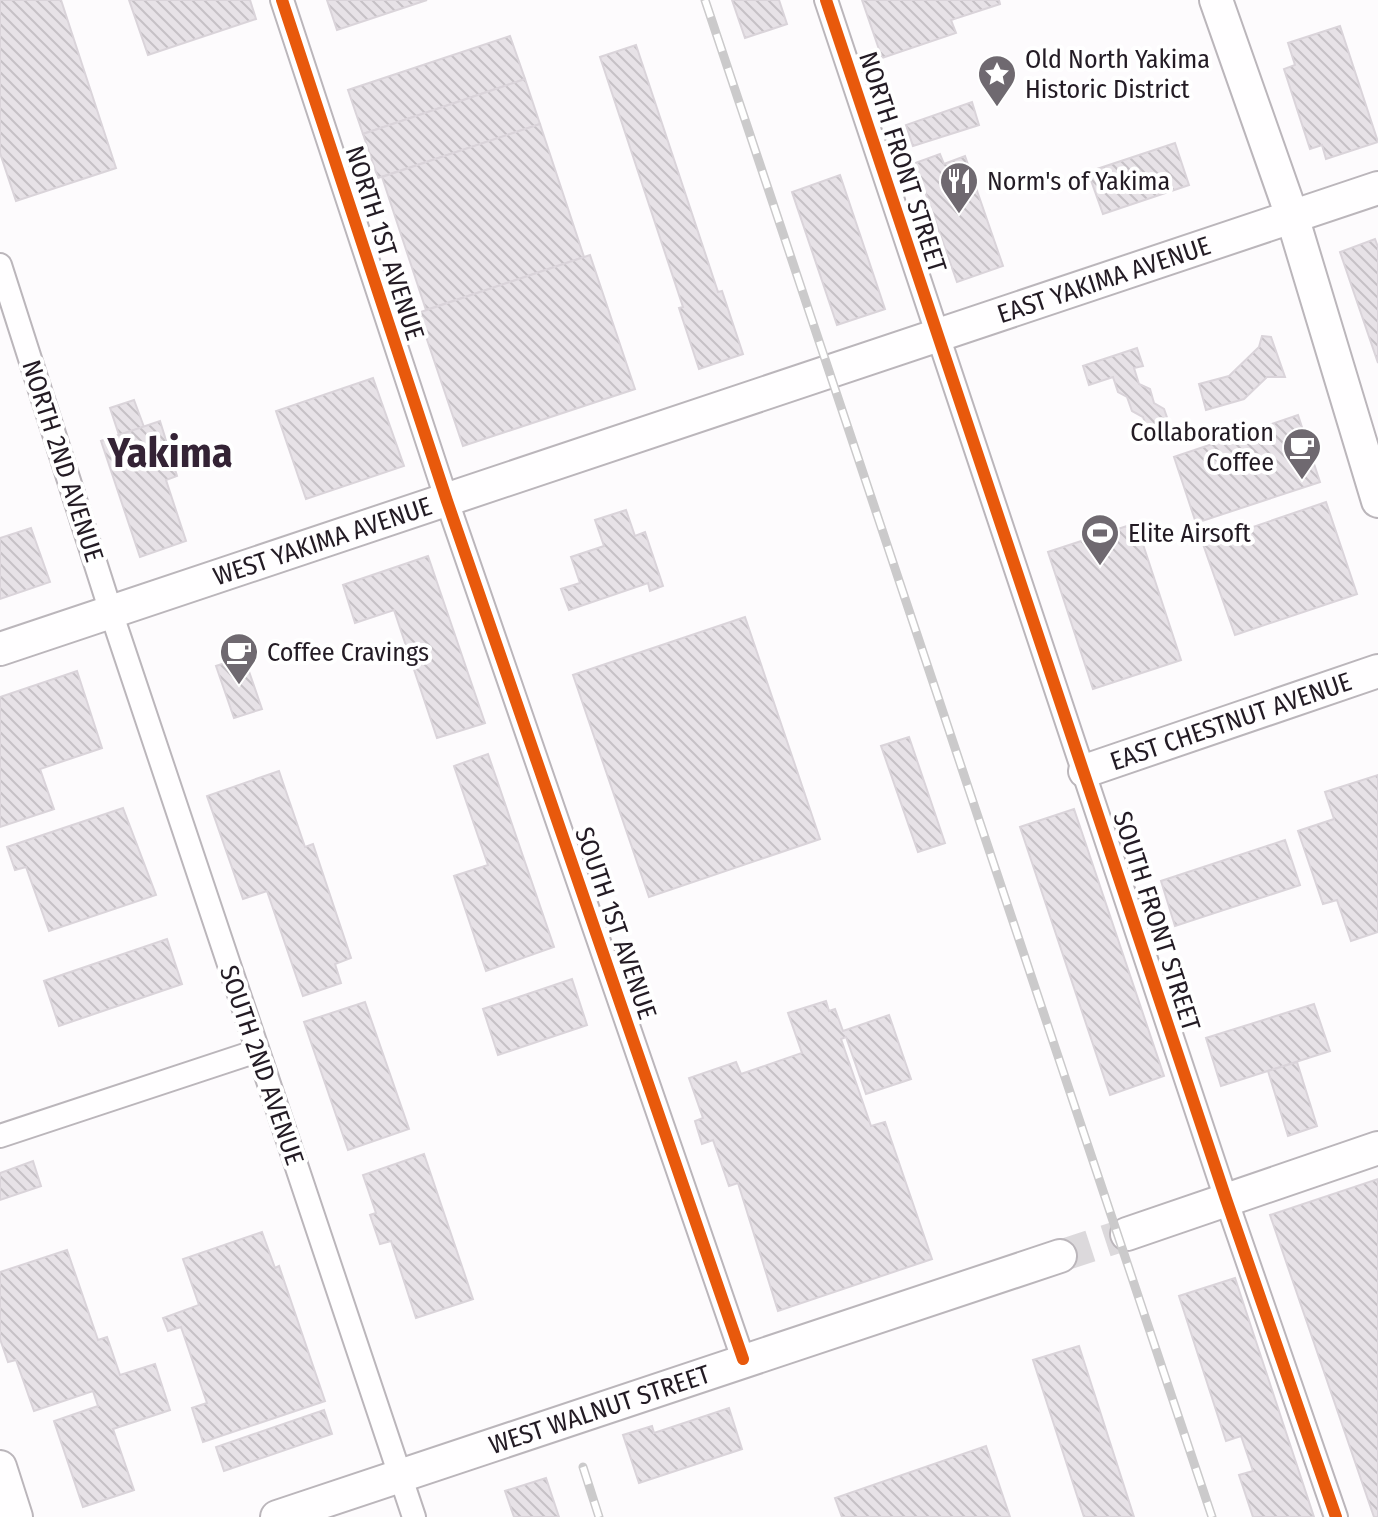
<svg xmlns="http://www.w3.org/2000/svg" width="1378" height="1517" font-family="'Fira Sans Condensed',sans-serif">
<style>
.building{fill:url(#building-back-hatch);stroke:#dad4da;stroke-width:2}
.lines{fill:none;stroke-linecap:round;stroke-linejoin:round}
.secondary-tunnel{stroke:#dcd9dc;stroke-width:32;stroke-dasharray:32 16;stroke-linecap:butt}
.street-casing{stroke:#bbb6bb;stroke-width:26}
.secondary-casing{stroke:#bbb6bb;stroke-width:36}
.street{stroke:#fffeff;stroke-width:22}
.secondary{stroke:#fffeff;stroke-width:32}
.rail-casing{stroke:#cbcacb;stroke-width:9}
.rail{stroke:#fff;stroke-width:6;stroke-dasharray:18;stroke-linecap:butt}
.cycleway-casing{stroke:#fff;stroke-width:17}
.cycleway{stroke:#e8590c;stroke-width:12}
.labels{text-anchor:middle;stroke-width:8;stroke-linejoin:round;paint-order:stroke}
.poi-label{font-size:26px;fill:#231b24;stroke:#fff;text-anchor:start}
.street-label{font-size:26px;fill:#231b24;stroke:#fff}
.town-label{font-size:42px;font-weight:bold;fill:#342335;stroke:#fff}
</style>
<defs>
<pattern id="building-back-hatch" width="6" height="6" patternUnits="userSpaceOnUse" patternTransform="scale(2)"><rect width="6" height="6" fill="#e7e2e7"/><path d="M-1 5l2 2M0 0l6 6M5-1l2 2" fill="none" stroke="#c6c1c6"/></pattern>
</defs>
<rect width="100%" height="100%" fill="#fdfbfd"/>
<g class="building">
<path d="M0,0H61L116,168L16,201L0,153Z"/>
<path d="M129,0H250L256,19L148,55Z"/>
<path d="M327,0H427L337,30Z"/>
<path d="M732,0H779L787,24L745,38Z"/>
<path d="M862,0H999L1000,4L951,20L956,33L882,58Z"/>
<path d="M1340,26L1378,142L1326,159L1322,145L1310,149L1284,69L1295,65L1288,43Z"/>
<path d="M510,36L525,79L363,134L348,90Z"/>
<path d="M636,45L718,292L722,291L743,354L699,369L679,308L683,307L600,57Z"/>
<path d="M525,79L540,124L378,178L363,134Z"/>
<path d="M972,102L979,125L913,146L906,125Z"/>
<path d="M540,124L584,257L426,310L382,177Z"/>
<path d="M1175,143L1189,185L1103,214L1088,172Z"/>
<path d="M940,154L944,164L965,156L1003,266L957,282L915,163Z"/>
<path d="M840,175L885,309L837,325L792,192Z"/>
<path d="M1375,239L1378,247V363L1340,252Z"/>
<path d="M590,255L635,389L463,446L418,313Z"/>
<path d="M1262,336L1271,337L1285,377H1267L1244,399L1206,410L1199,384L1229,376L1259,347Z"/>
<path d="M1137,348L1143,366L1134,368L1139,384L1150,389L1154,403L1164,409L1169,423L1148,431L1143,417L1132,411L1127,397L1118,392L1113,377L1089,385L1083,366Z"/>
<path d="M373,378L404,466L306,499L276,411Z"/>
<path d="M134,400L144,427L119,435L110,408Z"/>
<path d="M1298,415L1320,482L1196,523L1174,457Z"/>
<path d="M160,421L177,476L166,480L186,541L140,557L101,441Z"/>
<path d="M1326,502L1357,594L1235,635L1203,544Z"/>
<path d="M626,510L635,536L645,532L663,586L650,591L648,583L569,610L561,589L580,583L571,557L604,546L595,520Z"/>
<path d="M1136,523L1181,660L1093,689L1048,552Z"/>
<path d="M31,528L50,582L0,599V538Z"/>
<path d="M428,556L485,723L437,738L394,610L355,623L343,585Z"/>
<path d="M745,617L820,839L649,897L573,675Z"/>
<path d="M244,657L262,709L234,718L216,666Z"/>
<path d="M77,671L102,748L40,769L54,809L0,827V697Z"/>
<path d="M909,737L945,843L918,852L881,746Z"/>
<path d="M488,754L554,947L486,971L454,876L488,865L454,766Z"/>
<path d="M279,771L305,847L313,844L351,958L335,964L341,983L303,996L267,891L243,899L207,796Z"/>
<path d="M1378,775V932L1351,941L1337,900L1323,904L1298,831L1334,819L1325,792Z"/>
<path d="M123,808L156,895L49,931L26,867L15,870L7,847Z"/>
<path d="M1074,809L1164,1076L1110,1095L1020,827Z"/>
<path d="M1285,840L1300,885L1175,926L1161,881Z"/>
<path d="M167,939L182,984L59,1026L44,981Z"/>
<path d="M572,979L587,1025L498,1055L483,1009Z"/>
<path d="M826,1001L829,1011L835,1009L843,1031L889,1015L911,1079L866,1094L846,1037L841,1039L871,1126L885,1122L932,1259L778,1311L738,1183L729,1186L713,1140L702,1144L695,1121L703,1118L689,1078L736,1062L741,1074L802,1053L788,1013Z"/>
<path d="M365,1002L409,1129L348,1150L304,1022Z"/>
<path d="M1314,1004L1330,1051L1221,1086L1206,1038Z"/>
<path d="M1297,1062L1317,1126L1288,1136L1268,1071Z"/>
<path d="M424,1154L473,1299L416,1318L391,1241L380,1244L370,1215L376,1213L363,1175Z"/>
<path d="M33,1161L41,1186L0,1200V1173Z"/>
<path d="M1378,1179V1517H1374L1270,1215Z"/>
<path d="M262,1232L275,1268L279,1266L325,1401L203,1442L192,1408L207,1403L181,1327L168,1331L163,1318L199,1305L183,1259Z"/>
<path d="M67,1250L98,1340L107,1337L120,1375L155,1364L170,1410L113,1429L134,1490L83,1507L54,1421L98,1406L93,1391L34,1411L16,1360L8,1362L0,1339V1272Z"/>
<path d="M1235,1278L1314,1517H1253L1239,1475L1253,1471L1241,1436L1226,1441L1179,1296Z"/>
<path d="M1079,1346L1134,1517H1084L1033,1360Z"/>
<path d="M729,1408L742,1449L639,1483L623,1435L652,1426L654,1433Z"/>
<path d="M324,1410L332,1434L224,1471L216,1447Z"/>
<path d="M986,1446L1010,1517H842L835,1498Z"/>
<path d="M546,1478L559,1517H514L505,1491Z"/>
</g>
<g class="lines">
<path class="secondary-tunnel" d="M1060,1256L1127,1234"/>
<defs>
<g id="street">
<path d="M282,0L447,501L743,1359"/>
<path d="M826,0L1226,1199L1336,1517"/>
<path d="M0,265L111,612L414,1517"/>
<path d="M0,1136L257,1051"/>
</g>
<g id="secondary">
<path d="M1216,0L1292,216L1378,501"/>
<path id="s1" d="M0,649L1378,188"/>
<path id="s2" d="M1085,771L1378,671"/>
<path d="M1127,1234L1378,1148"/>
<path d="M0,1467L16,1517"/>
<path id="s3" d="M277,1517L1060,1256"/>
</g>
</defs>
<use href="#street" class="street-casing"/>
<use href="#secondary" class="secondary-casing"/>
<use href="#street" class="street"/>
<use href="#secondary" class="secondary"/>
<defs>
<g id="rail">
<path d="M705,0L1212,1517"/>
<path d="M583,1467L599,1517"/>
</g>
</defs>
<use href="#rail" class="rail-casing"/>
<use href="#rail" class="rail"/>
<defs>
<g id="cycleway">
<path d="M282,0L447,501L743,1359"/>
<path d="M826,0L1226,1199L1336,1517"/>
</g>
</defs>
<use href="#cycleway" class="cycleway-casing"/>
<use href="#cycleway" class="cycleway"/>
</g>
<defs>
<symbol id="sight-pin" viewBox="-11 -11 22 30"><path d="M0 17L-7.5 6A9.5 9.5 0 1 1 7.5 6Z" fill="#6f6970" stroke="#fff"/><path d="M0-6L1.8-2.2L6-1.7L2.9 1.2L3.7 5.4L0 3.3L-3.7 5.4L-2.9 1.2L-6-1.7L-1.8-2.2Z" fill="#fff"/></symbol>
<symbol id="restaurant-pin" viewBox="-11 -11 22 30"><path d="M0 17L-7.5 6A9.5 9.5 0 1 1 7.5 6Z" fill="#6f6970" stroke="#fff"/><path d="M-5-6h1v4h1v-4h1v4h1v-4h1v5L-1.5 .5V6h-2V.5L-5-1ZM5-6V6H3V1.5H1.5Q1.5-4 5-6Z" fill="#fff"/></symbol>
<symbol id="cafe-pin" viewBox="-11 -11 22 30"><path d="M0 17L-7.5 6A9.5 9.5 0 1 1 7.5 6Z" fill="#6f6970" stroke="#fff"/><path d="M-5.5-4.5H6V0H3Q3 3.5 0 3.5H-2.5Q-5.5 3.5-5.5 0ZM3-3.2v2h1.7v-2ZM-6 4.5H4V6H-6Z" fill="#fff"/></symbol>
<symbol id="stadium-pin" viewBox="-11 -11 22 30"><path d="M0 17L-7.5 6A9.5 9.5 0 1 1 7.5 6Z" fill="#6f6970" stroke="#fff"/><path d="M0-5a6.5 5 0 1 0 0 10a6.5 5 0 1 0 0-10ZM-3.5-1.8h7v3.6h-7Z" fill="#fff"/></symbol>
</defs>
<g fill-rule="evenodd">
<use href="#sight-pin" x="975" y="52" width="44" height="60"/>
<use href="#restaurant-pin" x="937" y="159" width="44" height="60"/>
<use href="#cafe-pin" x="1280" y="425" width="44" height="60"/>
<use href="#stadium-pin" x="1078" y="511" width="44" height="60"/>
<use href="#cafe-pin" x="217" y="630" width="44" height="60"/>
</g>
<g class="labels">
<g class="poi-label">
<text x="1025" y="68">Old North Yakima<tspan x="1025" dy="30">Historic District</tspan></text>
<text x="987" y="190">Norm's of Yakima</text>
<text x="1274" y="441" text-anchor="end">Collaboration<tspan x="1274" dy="30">Coffee</tspan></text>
<text x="1128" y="542">Elite Airsoft</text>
<text x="267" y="661">Coffee Cravings</text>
</g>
<g class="street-label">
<text transform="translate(903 162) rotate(72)" y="9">NORTH FRONT STREET</text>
<text transform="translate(385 243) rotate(72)" y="9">NORTH 1ST AVENUE</text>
<text dy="9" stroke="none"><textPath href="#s1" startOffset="1164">EAST YAKIMA AVENUE</textPath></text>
<text transform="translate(63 461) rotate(72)" y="9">NORTH 2ND AVENUE</text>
<text dy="9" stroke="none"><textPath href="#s1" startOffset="340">WEST YAKIMA AVENUE</textPath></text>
<text dy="9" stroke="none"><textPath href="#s2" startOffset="154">EAST CHESTNUT AVENUE</textPath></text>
<text transform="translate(1157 921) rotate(72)" y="9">SOUTH FRONT STREET</text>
<text transform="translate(616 923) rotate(71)" y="9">SOUTH 1ST AVENUE</text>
<text transform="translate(262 1065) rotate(71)" y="9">SOUTH 2ND AVENUE</text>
<text dy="9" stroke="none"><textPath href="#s3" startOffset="340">WEST WALNUT STREET</textPath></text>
</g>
<g class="town-label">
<text x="170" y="467">Yakima</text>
</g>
</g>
</svg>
